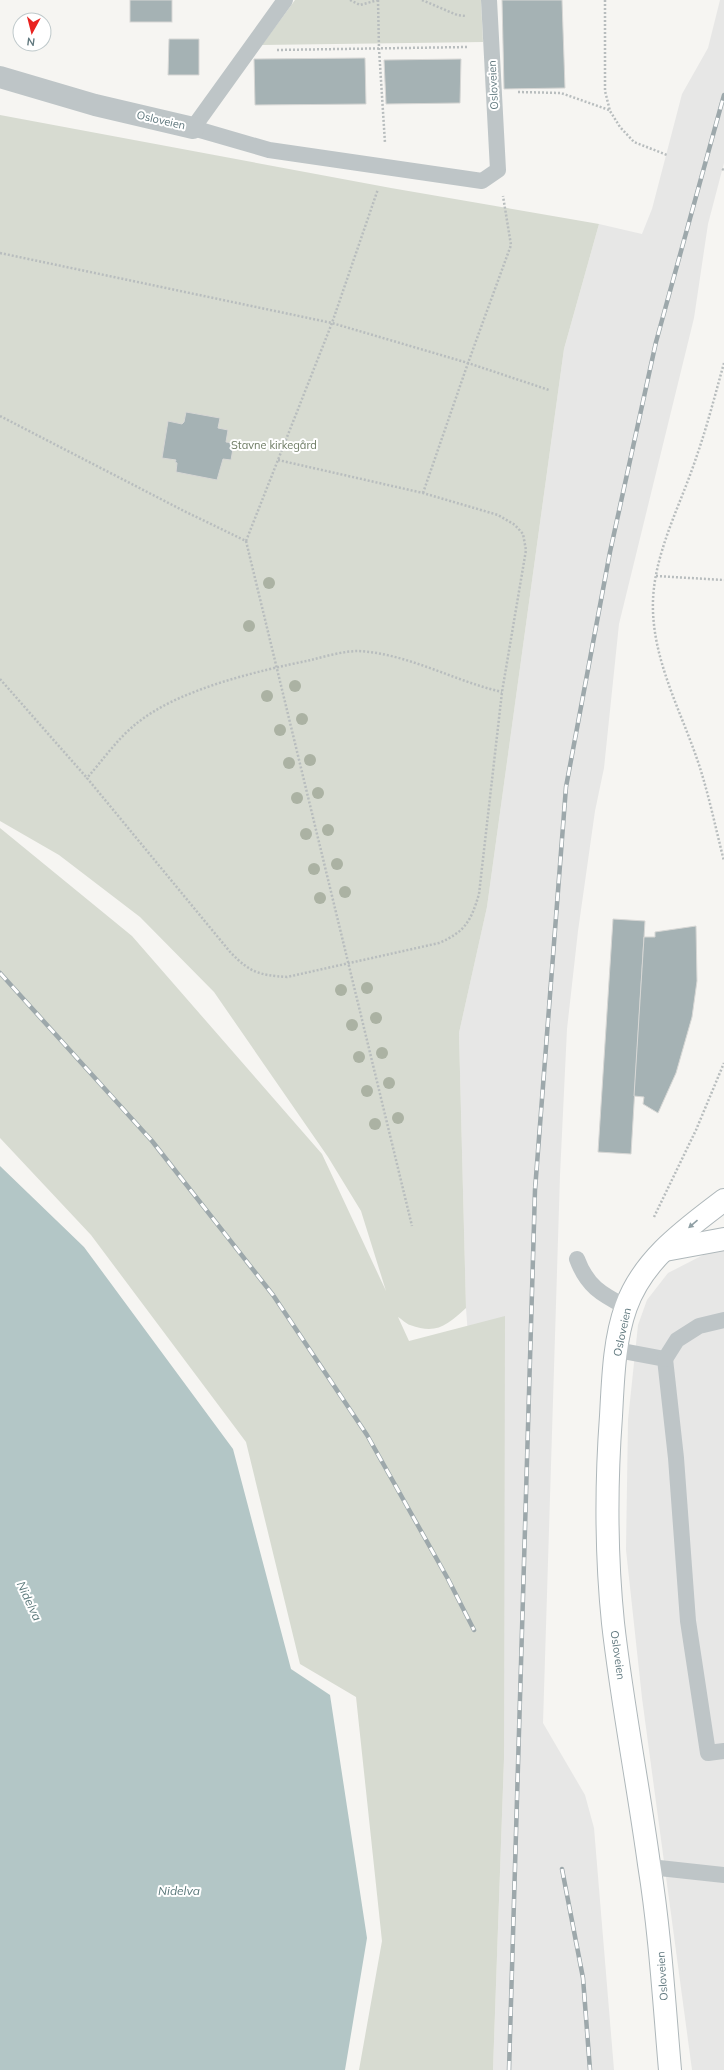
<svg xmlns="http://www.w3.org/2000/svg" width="724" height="2070" font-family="Mulish,sans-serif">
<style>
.built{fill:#e7e7e6}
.green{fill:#d7dbd1}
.water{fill:#b3c6c6}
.building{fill:#a5b2b4;stroke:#d7d7d5}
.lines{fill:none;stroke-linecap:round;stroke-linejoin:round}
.secondary-casing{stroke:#aeb7ba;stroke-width:24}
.path{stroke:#b8bdbe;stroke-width:2.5;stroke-dasharray:2 2;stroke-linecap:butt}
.lane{stroke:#bec5c7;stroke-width:16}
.street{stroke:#bec5c7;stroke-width:22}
.secondary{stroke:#fff;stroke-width:22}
.rail-casing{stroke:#9da8ab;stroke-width:4.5}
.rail{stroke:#fff;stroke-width:3;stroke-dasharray:9;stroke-linecap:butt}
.tree{fill:#abb2a3}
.oneway{fill:#90a0a5}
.labels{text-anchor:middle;stroke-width:4;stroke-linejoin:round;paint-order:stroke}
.street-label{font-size:11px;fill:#60787e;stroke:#fff}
.park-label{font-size:11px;fill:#6d7b63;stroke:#fff}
.water-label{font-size:12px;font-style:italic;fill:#5a787a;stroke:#fff}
</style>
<rect width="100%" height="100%" fill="#f6f5f2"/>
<g class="built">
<path d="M720,0H724V163L708,224L694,318L619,624L604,768L595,811L578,931L567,1029L560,1175L543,1723L585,1795L594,1828L614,2070H493L504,1759L489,1624L466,1308L459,1033L487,907L564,349L599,224L642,234L652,209L682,94L708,48Z"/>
<path d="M724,1249V2070H692L642,1698L626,1550L628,1420L638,1325L647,1300L668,1273L705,1254Z"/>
</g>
<g class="green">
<path d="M295,0H481L483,42L262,45Z"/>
<path d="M0,115L391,188L599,224L564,349L487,907L459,1033L466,1308C447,1325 437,1335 410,1325C406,1324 402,1319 398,1317L409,1341L505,1316L504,1759L493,2070H359L382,1941L356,1697L300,1664L246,1442L91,1235L0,1138V828L132,936L322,1154L386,1291L361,1211L328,1157L214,992L140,917L59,855L0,821Z"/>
</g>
<path class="water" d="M0,1166L84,1247L233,1449L291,1669L330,1695L367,1938L345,2070H0Z"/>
<g class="building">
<rect x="130" y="0" width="42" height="22"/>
<path d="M502,0H562L565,88L504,89Z"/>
<path d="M169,39H199V75H168Z"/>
<path d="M365,58L366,104L255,105L254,59Z"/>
<path d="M461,59L460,103L386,104L384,60Z"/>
<path d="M186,412L220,418L218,428L228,430L226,442L234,443L231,460L223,459L217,480L176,472L177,463L175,462L176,460L162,458L168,421L182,424L184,422Z"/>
<path d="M613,919L645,921L631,1154L598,1152Z"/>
<path d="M696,926L697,981L692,1017L676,1073L658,1113L643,1104L644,1097L634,1096L644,937H655V932Z"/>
</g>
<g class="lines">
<defs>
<g id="secondary">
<path d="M665,1250L724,1239"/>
<path d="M670,2070C664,2001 660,1932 649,1864C638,1784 622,1703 613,1623C606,1554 606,1484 611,1416C613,1380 614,1340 626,1307C643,1259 686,1229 724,1200"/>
</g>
</defs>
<use href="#secondary" class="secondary-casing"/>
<g class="path">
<path d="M350,0L360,5L378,0"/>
<path d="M378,0L379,49L385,143"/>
<path d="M422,0L457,15L466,16"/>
<path d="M605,0V91L610,111L620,127L634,142L667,155"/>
<path d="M277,50L468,47"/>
<path d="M518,92L561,93L609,110"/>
<path d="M722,169L724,170"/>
<path d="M0,253L332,323L468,363L549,390"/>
<path d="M724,363C715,395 707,427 696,458C681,504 655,551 653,600C651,655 678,705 696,756C708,790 715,826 724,861"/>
<path d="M0,416L184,511L246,541L332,323L378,189"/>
<path d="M278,460L423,493L498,515L515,525L523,534L526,550L502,692L479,894C471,921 465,932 439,943L287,977C259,975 251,973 231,953L87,778C102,761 118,738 136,724C178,689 258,671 311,660C326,656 344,651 359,651C409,654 454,681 502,692"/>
<path d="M423,493L468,363L511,245L503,196"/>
<path d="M246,541L412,1226"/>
<path d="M656,576L724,580"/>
<path d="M0,679L87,778"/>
<path d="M654,1217L696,1130L724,1063"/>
</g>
<g class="lane">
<path d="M285,0L193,128L269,150L482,181L498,170L489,0"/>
<path d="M577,1259C587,1286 601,1294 626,1307"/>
<path d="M617,1350L665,1359L676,1458L688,1621L708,1753L724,1751"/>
<path d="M665,1359L677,1340L699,1326L724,1320"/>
<path d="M650,1867L724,1875"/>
</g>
<path class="street" d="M0,77L95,105L193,128"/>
<use href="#secondary" class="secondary"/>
<defs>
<g id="rail">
<path d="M0,973L152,1141L273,1295L367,1435L448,1579L474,1630"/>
<path d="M562,1869L583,1978L590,2070"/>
<path d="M509,2070L535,1190L566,787L610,552L656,342L724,95"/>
</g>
</defs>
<use href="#rail" class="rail-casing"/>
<use href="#rail" class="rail"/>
</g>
<g class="tree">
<circle cx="269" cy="583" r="6"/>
<circle cx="249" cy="626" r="6"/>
<circle cx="295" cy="686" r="6"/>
<circle cx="267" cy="696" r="6"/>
<circle cx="302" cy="719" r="6"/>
<circle cx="280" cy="730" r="6"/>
<circle cx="310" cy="760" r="6"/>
<circle cx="289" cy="763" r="6"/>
<circle cx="318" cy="793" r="6"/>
<circle cx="297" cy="798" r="6"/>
<circle cx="328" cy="830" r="6"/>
<circle cx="306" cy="834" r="6"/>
<circle cx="337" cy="864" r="6"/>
<circle cx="314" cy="869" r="6"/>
<circle cx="345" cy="892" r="6"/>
<circle cx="320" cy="898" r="6"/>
<circle cx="367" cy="988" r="6"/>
<circle cx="341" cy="990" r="6"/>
<circle cx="376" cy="1018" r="6"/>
<circle cx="352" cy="1025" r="6"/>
<circle cx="382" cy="1053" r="6"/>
<circle cx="359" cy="1057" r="6"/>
<circle cx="389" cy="1083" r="6"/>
<circle cx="367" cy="1091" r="6"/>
<circle cx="398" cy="1118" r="6"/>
<circle cx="375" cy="1124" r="6"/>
</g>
<defs><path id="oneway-solid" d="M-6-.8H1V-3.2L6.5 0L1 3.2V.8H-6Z"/></defs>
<use class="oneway" href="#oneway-solid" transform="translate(693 1224) rotate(139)"/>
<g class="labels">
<g class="street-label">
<text transform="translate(493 85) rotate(-93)" y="4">Osloveien</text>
<text transform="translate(161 120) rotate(13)" y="4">Osloveien</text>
<text transform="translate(622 1332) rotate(-78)" y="4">Osloveien</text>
<text transform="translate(618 1655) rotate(82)" y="4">Osloveien</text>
<text transform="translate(662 1976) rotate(-94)" y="4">Osloveien</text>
</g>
<g class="park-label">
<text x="274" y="449">Stavne kirkegård</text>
</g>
<g class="water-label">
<text transform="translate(29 1601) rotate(65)" y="4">Nidelva</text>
<text x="179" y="1895">Nidelva</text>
</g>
</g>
<g transform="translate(32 32) rotate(187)"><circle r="19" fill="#ffffff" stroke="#bfc9cb"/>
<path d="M0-3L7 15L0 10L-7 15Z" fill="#e9221f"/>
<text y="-6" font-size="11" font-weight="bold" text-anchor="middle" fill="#60787e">N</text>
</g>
</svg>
